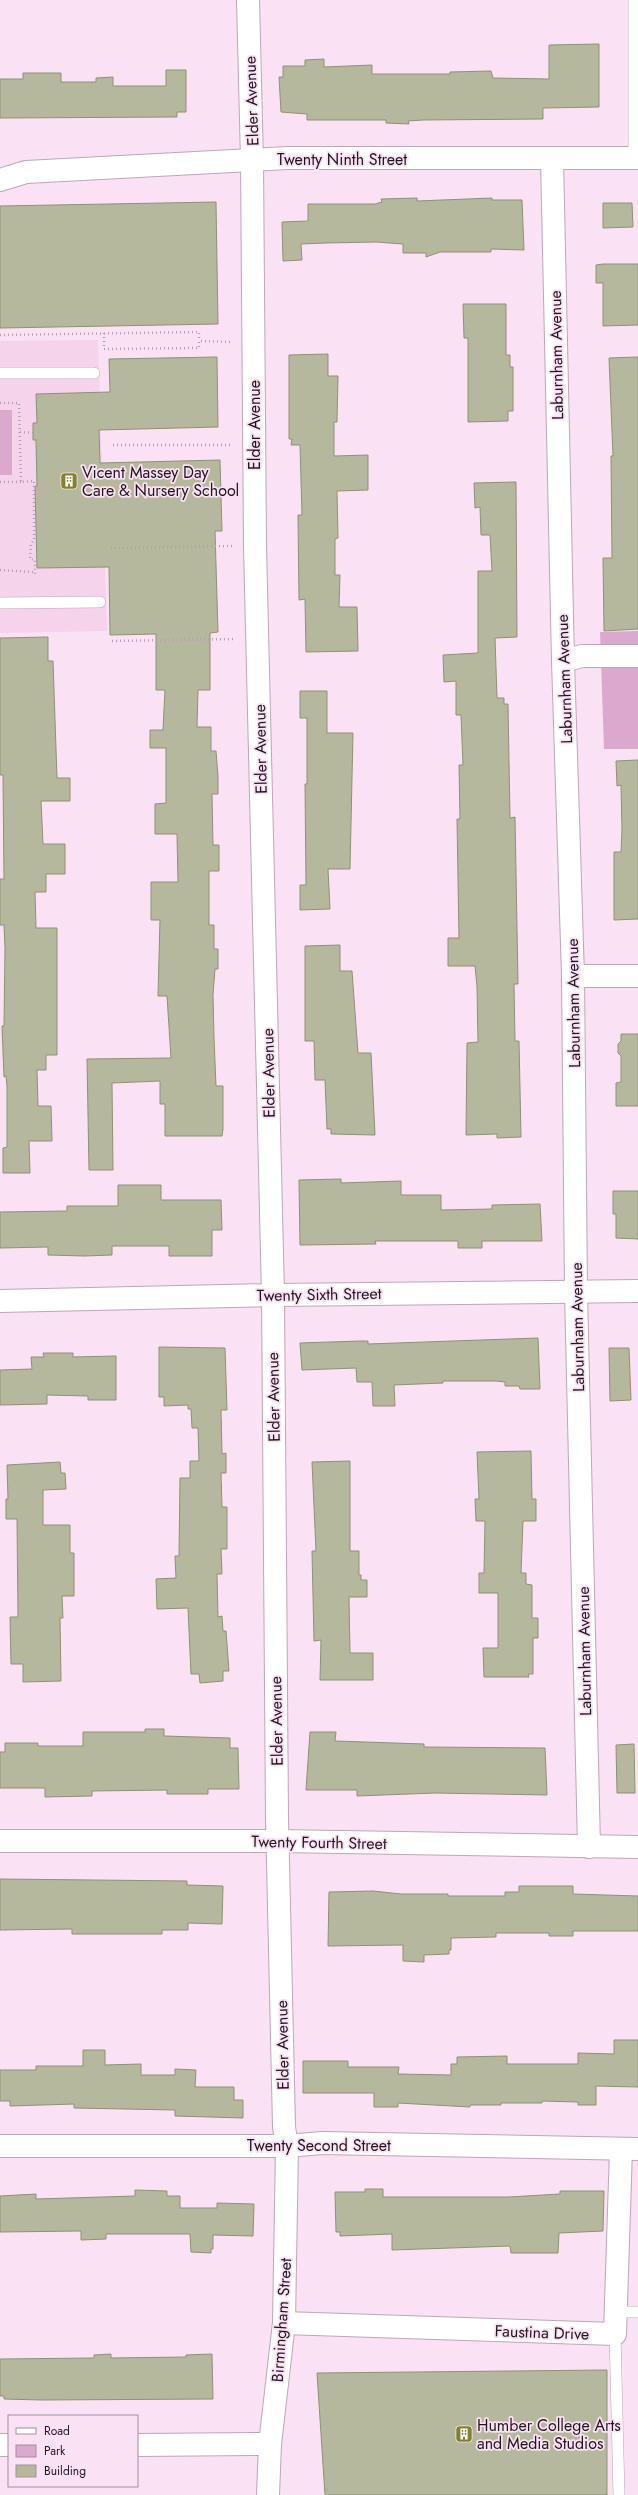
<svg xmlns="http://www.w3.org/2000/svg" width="638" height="2495" font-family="Jost,sans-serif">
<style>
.built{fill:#f4d3eb}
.green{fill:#dba9ce}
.building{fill:#b6b89d;stroke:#8f9176}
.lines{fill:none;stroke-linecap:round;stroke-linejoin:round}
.service-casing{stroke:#bfa6b8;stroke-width:12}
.minor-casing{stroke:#bfa6b8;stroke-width:24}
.tertiary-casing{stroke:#bfa6b8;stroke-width:24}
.path{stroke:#b5a0b0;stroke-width:2.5;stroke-dasharray:1 3;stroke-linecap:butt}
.service{stroke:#fff;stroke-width:11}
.minor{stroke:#fff;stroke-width:22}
.tertiary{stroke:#fff;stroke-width:22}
.labels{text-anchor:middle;stroke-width:3.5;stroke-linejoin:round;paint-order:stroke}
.street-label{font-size:16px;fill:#1f161d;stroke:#fbe1f4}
.poi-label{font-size:16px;fill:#1f161d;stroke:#fbe1f4;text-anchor:start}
</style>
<rect width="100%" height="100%" fill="#fbe1f4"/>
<path class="built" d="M98,340L107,631L0,633V341Z"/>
<g class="green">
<rect x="0" y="410" width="12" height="65"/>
<path d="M638,631V749H604L600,632Z"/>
</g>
<g class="building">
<path d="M599,44V107L543,108V119L423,120L408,121L409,124L386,123V120H307V114L281,112L279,77H283V66H305V60L324,59V67L372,65V74H450V72L491,71L493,78L549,79V45Z"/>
<path d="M166,70H186V112H177V117L0,118V79H23V73H61V82H96V78L113,77V86H166Z"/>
<path d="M417,198V201L492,198V200H522L524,250L491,249V252H440L426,257V253H403V244L376,242L326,243L301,244L302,260L283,261L282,222L308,221V204H375L382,202L381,199Z"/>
<path d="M216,202L218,324L0,328V206Z"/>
<path d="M603,203H632L633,227L603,228Z"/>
<path d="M603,264H638V325L603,326V283H596V265Z"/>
<path d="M463,304H506V355H510V367H513V411H508V421L468,422V338H464Z"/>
<path d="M328,354V376H338L337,422H334V456L368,455V490L337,491L338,538L335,539V575H340L339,607H357L358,651L306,652L305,599L299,600L298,515H302L300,445H291L292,439H289V355Z"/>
<path d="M217,357L218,427L99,430L100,463L220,460L222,531H215L218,632L210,633V690H198L197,727H211V751H216L218,776V794H212L213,845H219V871H209V925H214V949H218V969H215L213,995L214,1038L216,1086H223V1129L222,1136H165V1104H160V1081L112,1083L113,1170H89L87,1059L171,1058L167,996H158L160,920H151V882H178L177,834H155V804L166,803V748H150V730H163L165,690H156V634L110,635L109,567L37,568L35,486H37L36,440H33V423H37L36,394L110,392L109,359Z"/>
<path d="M638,357V629L604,631L603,558H612L611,456H613L609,358Z"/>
<path d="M516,482L517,637L495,638L497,698H504V704H508L510,818L515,817L518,984H514L515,1041H519L521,1137L497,1138V1134L466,1135L467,1043L478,1042L477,986L475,966H448V938H459L457,819H460L459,765H463L461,715H456V681L444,682L443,655L478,653V571H492L490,535H481L480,507L475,508L474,483Z"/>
<path d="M48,637V661H53L57,778H70V801H41L43,844H65V874H46V892H35L36,928H57V1055H46V1070H37L38,1106H51L52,1141H29L30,1173H3V1148L7,1147V1086L6,1076L4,1077L2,1026H4L5,948L4,925H0V879H4L3,775H0V638Z"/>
<path d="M300,691H327V733H353L350,869H328L330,909L300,910V885H306L305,784H307V718H300Z"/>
<path d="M638,760V919L614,920V852H621L622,830L621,785L617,786L616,761Z"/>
<path d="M340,945V971H352L358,1053H371L375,1135L331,1134V1129H327L325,1080H315L314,1041H305V946Z"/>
<path d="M621,1034H638V1106H616V1083L621,1082V1056L618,1053V1044L621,1041Z"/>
<path d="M341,1179V1183L401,1181V1195H441V1210L492,1209V1205L540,1204L542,1241H482V1248H458V1241H375L376,1244L300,1245L299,1180Z"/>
<path d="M118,1185H161V1200H221L222,1230H212V1256H169V1246H112V1255L85,1256L48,1255V1247L0,1248V1212L67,1211V1206H118Z"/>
<path d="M613,1191H638V1239L616,1238V1214H613Z"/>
<path d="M538,1338L540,1389H520L519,1386H505V1382L496,1381H443V1383L394,1385L395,1406H373L372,1382H357L356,1368L302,1370L300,1343L360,1341H368V1344Z"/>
<path d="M159,1347L225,1348L227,1410H221L222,1454L226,1453V1473H221L222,1507H227V1549H221L222,1574H217L218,1617L222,1616L223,1631H226L229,1671H223V1681L200,1683L199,1674H191L188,1608L157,1609L156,1579L176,1578L175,1556H179L180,1478H190V1461H199L198,1428H192L191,1409H188V1405L164,1406V1397H159Z"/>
<path d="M609,1348H629L631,1400L610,1401Z"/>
<path d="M43,1353H73V1357L116,1356V1400H88V1396L47,1395V1404L0,1405V1370L32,1369L31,1357H44Z"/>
<path d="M531,1451L532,1499H536V1521H523L521,1573H526V1584L532,1585V1618H538V1638H533V1674H528L529,1677H484L483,1648H498V1593H479V1573H484L485,1521H476L475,1499H479L477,1452Z"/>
<path d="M350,1461V1551H359V1575H361V1580H367V1597H349L350,1653H373V1680H320L321,1640L314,1641L312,1551H316L312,1462Z"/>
<path d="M60,1462L61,1473H65L66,1489L43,1490V1525H70V1553H74V1596H62L63,1618H60L61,1681L23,1682V1664H11L10,1617H18L17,1519H6V1499H8L7,1465Z"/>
<path d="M145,1729H164V1736L230,1738V1748H238L239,1789H208V1794H167V1790L92,1791V1796L45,1797V1788H0V1752H5V1743H38V1746H83V1732H145Z"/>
<path d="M310,1732H336L335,1741L424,1744V1747L545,1748L547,1795L435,1793L357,1796V1790H306Z"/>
<path d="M634,1744L635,1793H617L616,1745Z"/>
<path d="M0,1879L187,1881V1885L223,1886L222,1924L188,1923V1930H162V1934H72V1929L0,1930Z"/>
<path d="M519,1886H573V1894L638,1896V1931H573V1936H549V1933H496V1937L451,1938V1950H449V1954L424,1955V1962L403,1961V1945L328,1946L329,1892L373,1891L401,1894H448V1896H505V1892H519Z"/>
<path d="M614,2040H638V2087L596,2086V2105H578V2102L542,2101V2103H501V2105H470V2107L398,2103V2107H374V2093H303V2061H348V2067H399L398,2074L451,2075V2064H457V2057L507,2056V2064H578V2053L614,2054Z"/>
<path d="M83,2050H105V2065L141,2064V2075H175V2069L196,2070L195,2087H234V2100H243V2118L175,2116V2110L74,2108V2104L10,2106V2101H0V2070H36V2066H83Z"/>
<path d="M365,2189H383V2197H509L560,2194V2191H604L603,2231L559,2233L558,2253H511L510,2246L392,2250V2234L340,2236V2232H336L335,2192H365Z"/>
<path d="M135,2190L167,2191V2196H180V2208H217V2203L254,2204L253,2236L213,2235V2249H211V2253L191,2252L190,2234H106V2239L81,2240V2231L0,2232V2196L36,2194V2199L135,2196Z"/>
<path d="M111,2354V2358L186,2357V2355L212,2354L213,2399L41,2400L4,2399V2396H0V2359L94,2358V2355Z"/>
<path d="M607,2370V2495H325L317,2373Z"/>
</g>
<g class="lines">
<defs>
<g id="service">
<path d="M634,158V0"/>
<path d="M0,373H94"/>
<path d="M0,603L100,602"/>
<path d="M617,2312H638"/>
<path d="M615,2334L619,2495"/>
</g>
<g id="minor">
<path d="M552,159L563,661L573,976L576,1292L589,1847"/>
<path d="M0,180L26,172L288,158H638"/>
<path d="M563,661L582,656H638"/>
<path d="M573,976H638"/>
<path d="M0,1301L273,1295L638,1291"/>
<path d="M0,1841H278L638,1847"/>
<path d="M0,2146H287L322,2143L638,2149"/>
<path d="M284,2323L615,2334L621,2149"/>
<path d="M0,2445H9"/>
<path d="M137,2445L270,2444"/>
</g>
<path id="tertiary" d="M248,0L252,160L255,546L273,1295L277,1818L284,2127L287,2146L284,2323L270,2444L268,2495"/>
</defs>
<use href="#service" class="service-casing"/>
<use href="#minor" class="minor-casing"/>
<use href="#tertiary" class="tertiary-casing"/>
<g class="path">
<path d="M104,333V349L199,348V341L232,342"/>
<path d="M0,335L199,332V341"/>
<path d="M0,403H19L21,482L34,481V540L31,544L30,559L35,560V574"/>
<path d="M20,432L33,433"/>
<path d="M113,445H232"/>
<path d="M0,482H21"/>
<path d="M111,548L234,546"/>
<path d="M0,570L34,572"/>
<path d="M112,641L236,639"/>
</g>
<use href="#service" class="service"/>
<use href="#minor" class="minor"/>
<use href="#tertiary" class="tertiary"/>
</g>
<defs>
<symbol id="building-square" viewBox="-11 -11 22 22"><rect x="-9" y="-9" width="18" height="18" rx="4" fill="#82832c" stroke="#fbe1f4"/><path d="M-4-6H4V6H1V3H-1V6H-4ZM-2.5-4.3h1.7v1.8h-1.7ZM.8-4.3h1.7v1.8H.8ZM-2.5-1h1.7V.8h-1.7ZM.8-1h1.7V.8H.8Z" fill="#fff"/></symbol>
</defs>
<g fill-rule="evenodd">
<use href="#building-square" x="59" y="471" width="20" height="20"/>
<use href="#building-square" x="454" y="2424" width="20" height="20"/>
</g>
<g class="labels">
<g class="street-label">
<text transform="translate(251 101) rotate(-92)" y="6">Elder Avenue</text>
<text x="342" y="165">Twenty Ninth Street</text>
<text transform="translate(556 355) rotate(-91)" y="6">Laburnham Avenue</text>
<text transform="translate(254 425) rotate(-90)" y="6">Elder Avenue</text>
<text transform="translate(564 679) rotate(-92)" y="6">Laburnham Avenue</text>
<text transform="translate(260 749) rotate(-91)" y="6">Elder Avenue</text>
<text transform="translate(573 1003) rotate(-91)" y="6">Laburnham Avenue</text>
<text transform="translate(268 1073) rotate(-91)" y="6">Elder Avenue</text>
<text transform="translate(319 1294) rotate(-1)" y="6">Twenty Sixth Street</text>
<text transform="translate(577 1327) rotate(-91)" y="6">Laburnham Avenue</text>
<text transform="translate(273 1397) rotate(-91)" y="6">Elder Avenue</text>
<text transform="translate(584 1651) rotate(-91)" y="6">Laburnham Avenue</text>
<text transform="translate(276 1721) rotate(-91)" y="6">Elder Avenue</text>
<text transform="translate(319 1842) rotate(1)" y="6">Twenty Fourth Street</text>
<text transform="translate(282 2045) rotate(-91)" y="6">Elder Avenue</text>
<text x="319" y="2151">Twenty Second Street</text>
<text transform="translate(281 2320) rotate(-86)" y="6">Birmingham Street</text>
<text transform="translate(542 2332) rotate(2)" y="6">Faustina Drive</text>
</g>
<g class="poi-label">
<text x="82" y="478">Vicent Massey Day<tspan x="82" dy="18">Care &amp; Nursery School</tspan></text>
<text x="477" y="2431">Humber College Arts<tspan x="477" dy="18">and Media Studios</tspan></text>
</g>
</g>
<rect x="8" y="2415" width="130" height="72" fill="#fbe1f4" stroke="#a3909e"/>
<rect x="16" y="2428" width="20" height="6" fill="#ffffff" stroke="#a3909e"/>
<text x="44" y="2435" font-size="12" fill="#1f161d">Road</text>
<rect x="16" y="2445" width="20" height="12" fill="#dba9ce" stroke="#a3909e"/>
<text x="44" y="2455" font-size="12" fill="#1f161d">Park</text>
<rect x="16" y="2465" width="20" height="12" fill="#b6b89d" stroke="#a3909e"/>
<text x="44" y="2475" font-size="12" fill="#1f161d">Building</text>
</svg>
